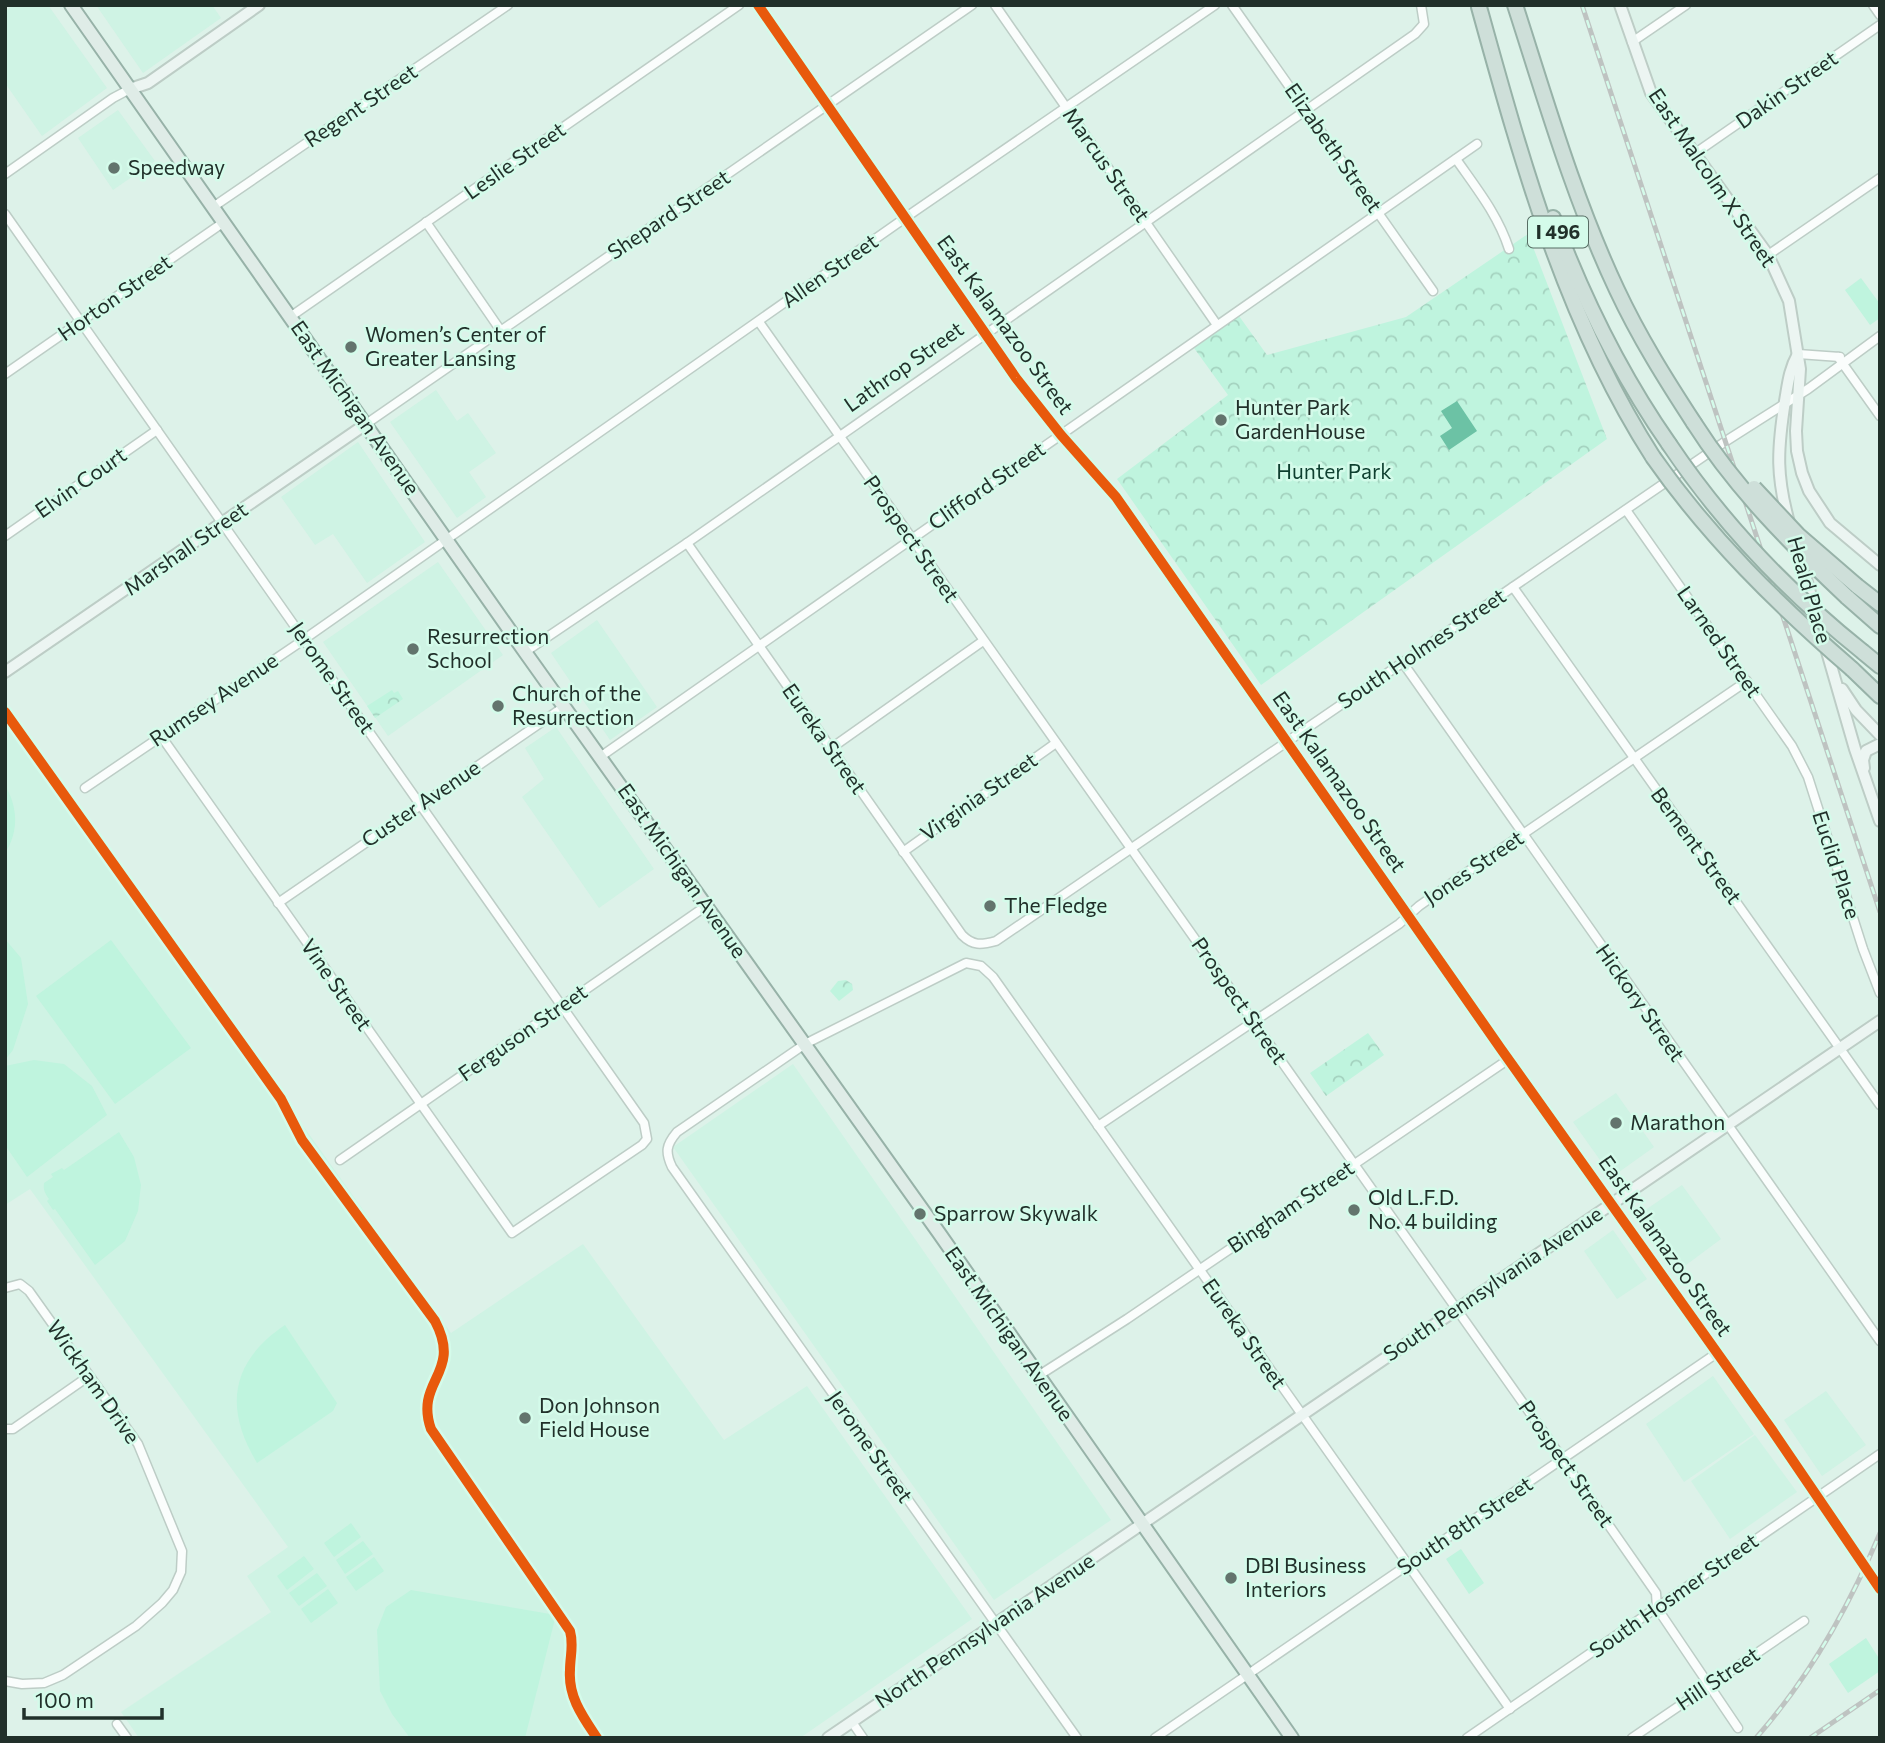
<svg xmlns="http://www.w3.org/2000/svg" width="1885" height="1743" font-family="Commissioner,sans-serif">
<style>
.built{fill:#cff3e4}
.green{fill:#bff4de}
.park{fill:url(#park-crowns)}
.water{fill:#6cc2a5}
.lines{fill:none;stroke-linecap:round;stroke-linejoin:round}
.street-casing{stroke:#bdcdc6;stroke-width:11}
.secondary-casing{stroke:#bdcdc6;stroke-width:14}
.primary-casing{stroke:#97b2a8;stroke-width:16}
.highway-casing{stroke:#97b2a8;stroke-width:18}
.street{stroke:#fafdfc;stroke-width:8}
.secondary{stroke:#ecf5f2;stroke-width:10}
.primary{stroke:#dfece7;stroke-width:12}
.highway{stroke:#cedfd9;stroke-width:14}
.rail-casing{stroke:#bec3c1;stroke-width:5}
.rail{stroke:#d4fbea;stroke-width:2.5;stroke-dasharray:8;stroke-linecap:butt}
.highway-bridge-casing{stroke:#97b2a8;stroke-width:18;stroke-linecap:butt}
.highway-bridge{stroke:#cedfd9;stroke-width:14}
.cycleway-casing{stroke:#d4fbea;stroke-width:15}
.cycleway{stroke:#e8590c;stroke-width:10}
.poi-dot{fill:#63746d;stroke:#d4fbea;stroke-width:2.5}
.labels{text-anchor:middle;stroke-width:5;stroke-linejoin:round;paint-order:stroke}
.shield{fill:#d4fbea;stroke:#576d64;stroke-width:2}
.shield-label{font-size:19px;font-weight:bold;fill:#21302a}
.street-label{font-size:21px;fill:#21302a;stroke:#d4fbea}
.poi-label{font-size:21px;fill:#21302a;stroke:#d4fbea;text-anchor:start}
.park-label{font-size:21px;fill:#0e3f2f;stroke:#d4fbea}
</style>
<defs>
<pattern id="park-crowns" width="20" height="18" patternUnits="userSpaceOnUse" patternTransform="scale(1.75)"><rect width="20" height="18" fill="#bff4de"/><path d="M2 6a3 3 0 1 1 6 0M12 15a3 3 0 1 1 6 0" fill="none" stroke="#a4d2bf"/></pattern>
</defs>
<rect width="100%" height="100%" fill="#ddf2e9"/>
<g class="built">
<path d="M14,5H48L107,88L42,136L5,83V11Z"/>
<path d="M96,5H212L221,18L143,73Z"/>
<path d="M118,110L155,161L113,190L78,138Z"/>
<path d="M436,390L457,421L468,413L496,453L469,472L486,497L457,518L390,422Z"/>
<path d="M358,442L425,542L367,583L333,534L315,545L281,497Z"/>
<path d="M438,562L503,655L388,736L323,642Z"/>
<path d="M597,620L657,707L610,740L551,653Z"/>
<path d="M5,708L451,1333L583,1244L724,1440L807,1386L972,1619L800,1738H139L121,1712L271,1612L247,1576L288,1547L30,1189L5,1205Z"/>
<path d="M556,727L654,869L599,908L522,797L544,779L525,748Z"/>
<path d="M793,1064L1111,1520L994,1600L673,1147Z"/>
<path d="M1616,1093L1654,1147L1612,1177L1573,1122Z"/>
<path d="M1682,1185L1721,1239L1678,1271L1638,1215Z"/>
<path d="M1613,1230L1647,1279L1617,1299L1584,1251Z"/>
<path d="M1713,1376L1754,1434L1684,1482L1646,1424Z"/>
<path d="M1826,1391L1866,1445L1822,1476L1784,1420Z"/>
<path d="M1755,1435L1797,1492L1730,1539L1691,1481Z"/>
</g>
<g class="green">
<path d="M1861,278L1880,304V318L1870,325L1845,290Z"/>
<path d="M5,785C18,807 19,832 5,853Z"/>
<path d="M5,939L21,958L28,1004L13,1050L5,1060Z"/>
<path d="M111,940L191,1048L115,1104L36,996Z"/>
<path d="M34,1060L64,1064L92,1086L107,1115L27,1177L5,1145V1066Z"/>
<path d="M119,1132L134,1157L141,1185L138,1211L125,1241L95,1265L55,1209L53,1210L47,1201L49,1199C45,1193 43,1190 44,1183L53,1177L51,1174L62,1168L64,1170Z"/>
<path d="M285,1325L337,1403L333,1411L257,1463C224,1408 230,1362 285,1325Z"/>
<path d="M351,1523L361,1537L334,1557L324,1543Z"/>
<path d="M363,1541L373,1554L345,1574L336,1560Z"/>
<path d="M1461,1549L1484,1583L1469,1594L1446,1559Z"/>
<path d="M304,1556L314,1569L287,1590L277,1576Z"/>
<path d="M374,1557L384,1571L356,1591L346,1577Z"/>
<path d="M317,1573L327,1586L299,1606L289,1593Z"/>
<path d="M328,1589L338,1603L311,1623L301,1609Z"/>
<path d="M411,1590L556,1615L525,1738H410L392,1714L380,1691L377,1630L386,1607Z"/>
<path d="M1866,1638L1880,1660V1671L1848,1693L1829,1664Z"/>
</g>
<g class="park">
<path d="M1528,234L1607,439L1261,685L1117,479L1228,395L1194,348L1239,316L1267,355L1406,317Z"/>
<path d="M392,690L394,693L398,691L403,699L375,718L367,706Z"/>
<path d="M846,980L852,984L853,990L839,1001L830,991L838,981Z"/>
<path d="M1368,1033L1384,1055L1326,1096L1310,1073Z"/>
</g>
<path class="water" d="M1457,401L1477,431L1449,450L1440,436L1452,428L1441,411Z"/>
<g class="lines">
<defs>
<g id="street">
<path d="M995,5L1217,325"/>
<path d="M1232,5L1433,291"/>
<path d="M1873,5L1880,15"/>
<path d="M1632,42L1686,5"/>
<path d="M1694,154L1880,25"/>
<path d="M1456,159C1477,189 1498,215 1509,249"/>
<path d="M5,174L113,98L130,89"/>
<path d="M213,207L508,5"/>
<path d="M5,214L644,1123L647,1139L642,1145L512,1233L161,736"/>
<path d="M426,222L501,331"/>
<path d="M1768,255L1880,178"/>
<path d="M290,317L739,5"/>
<path d="M759,322L1571,1471L1656,1593L1657,1608L1738,1728"/>
<path d="M1798,354L1840,357"/>
<path d="M1838,357L1880,416"/>
<path d="M5,374L224,222"/>
<path d="M366,424L972,5"/>
<path d="M1626,510L1792,746L1808,777L1863,949L1880,993"/>
<path d="M5,536L157,430"/>
<path d="M687,543L962,935C973,946 981,945 996,941L1726,441L1808,389L1880,336"/>
<path d="M1513,587L1880,1105"/>
<path d="M525,652L687,543L1415,34L1424,24L1421,5"/>
<path d="M1403,663L1880,1341"/>
<path d="M830,749L983,641"/>
<path d="M600,757L1477,144"/>
<path d="M85,788L296,645L915,211L1215,5"/>
<path d="M903,852L1056,743"/>
<path d="M278,903L565,706"/>
<path d="M1098,1126L1399,924L1419,906L1466,873L1747,681"/>
<path d="M340,1160L706,906"/>
<path d="M5,1288L20,1284L29,1291L138,1444L182,1551L181,1572L173,1590L162,1603L136,1626L63,1675L44,1683L22,1684L5,1681"/>
<path d="M1038,1376L1127,1319L1509,1059"/>
<path d="M5,1429H13L89,1376"/>
<path d="M852,1722L863,1738"/>
<path d="M117,1724L127,1738"/>
<path d="M1077,1738L672,1167C665,1152 666,1145 677,1132L805,1044L966,963L981,966L993,977L1510,1709"/>
<path d="M1155,1738L1717,1353"/>
<path d="M1467,1738L1880,1454"/>
<path d="M1632,1738L1804,1621"/>
</g>
<g id="secondary">
<path d="M758,5L1016,378L1061,435L1116,497L1501,1049L1772,1430L1880,1589"/>
<path d="M1620,5L1651,93L1768,255L1789,301L1800,369L1796,431L1797,451L1802,473L1809,491L1830,523L1880,565"/>
<path d="M130,89L148,83L259,5"/>
<path d="M1790,526C1776,477 1777,451 1785,401C1788,384 1789,370 1798,354"/>
<path d="M1798,551L1855,749L1880,821"/>
<path d="M5,672L366,424"/>
<path d="M1842,689L1856,710L1880,735"/>
<path d="M1864,768L1863,760L1866,751L1880,744"/>
<path d="M828,1738L1880,1021"/>
</g>
<path id="primary" d="M71,5L525,652L939,1233L1292,1738"/>
<g id="highway">
<path d="M1515,5C1546,101 1574,199 1617,290C1639,337 1666,380 1694,423"/>
<path d="M1479,7C1522,162 1565,320 1653,457"/>
<path d="M1553,218C1583,298 1620,374 1669,444"/>
<path d="M1857,586L1880,604"/>
<path d="M1847,597L1880,626"/>
<path d="M1863,652L1880,666"/>
<path d="M1852,669L1880,696"/>
</g>
</defs>
<use href="#street" class="street-casing"/>
<use href="#secondary" class="secondary-casing"/>
<use href="#primary" class="primary-casing"/>
<use href="#highway" class="highway-casing"/>
<use href="#street" class="street"/>
<use href="#secondary" class="secondary"/>
<use href="#primary" class="primary"/>
<use href="#highway" class="highway"/>
<defs>
<g id="rail">
<path d="M1582,5L1880,912"/>
<path d="M1756,1738C1809,1678 1849,1607 1880,1533"/>
<path d="M1810,1738L1880,1690"/>
</g>
</defs>
<use href="#rail" class="rail-casing"/>
<use href="#rail" class="rail"/>
<defs>
<g id="highway-bridge">
<path d="M1694,423C1736,489 1791,544 1847,597"/>
<path d="M1669,444C1722,523 1789,593 1863,652"/>
<path d="M1653,457C1709,537 1778,605 1852,669"/>
<path d="M1754,488L1798,535L1857,586"/>
</g>
</defs>
<use href="#highway-bridge" class="highway-bridge-casing"/>
<use href="#highway-bridge" class="highway-bridge"/>
<defs>
<g id="cycleway">
<path d="M758,5L1016,378L1061,435L1116,497L1501,1049L1772,1430L1880,1589"/>
<path d="M5,712L281,1099L302,1140L435,1321C463,1374 414,1380 431,1429L570,1631C574,1645 570,1656 570,1670C568,1697 583,1717 597,1738"/>
</g>
</defs>
<use href="#cycleway" class="cycleway-casing"/>
<use href="#cycleway" class="cycleway"/>
</g>
<g class="poi-dot">
<circle cx="114" cy="168" r="7"/>
<circle cx="351" cy="347" r="7"/>
<circle cx="1221" cy="420" r="7"/>
<circle cx="413" cy="649" r="7"/>
<circle cx="498" cy="706" r="7"/>
<circle cx="990" cy="906" r="7"/>
<circle cx="1616" cy="1123" r="7"/>
<circle cx="1354" cy="1210" r="7"/>
<circle cx="920" cy="1214" r="7"/>
<circle cx="525" cy="1418" r="7"/>
<circle cx="1231" cy="1578" r="7"/>
</g>
<g class="labels">
<rect class="shield" x="1528" y="216.5" width="60" height="31" rx="5"/>
<g class="shield-label">
<text x="1558" y="239">I 496</text>
</g>
<g class="street-label">
<text transform="translate(1787 90) rotate(-35)" y="7">Dakin Street</text>
<text transform="translate(361 106) rotate(-34)" y="7">Regent Street</text>
<text transform="translate(1333 148) rotate(55)" y="7">Elizabeth Street</text>
<text transform="translate(515 161) rotate(-35)" y="7">Leslie Street</text>
<text transform="translate(1106 165) rotate(55)" y="7">Marcus Street</text>
<text transform="translate(1712 178) rotate(56)" y="7">East Malcolm X Street</text>
<text transform="translate(669 215) rotate(-34)" y="7">Shepard Street</text>
<text transform="translate(830 271) rotate(-35)" y="7">Allen Street</text>
<text transform="translate(115 298) rotate(-35)" y="7">Horton Street</text>
<text transform="translate(1005 325) rotate(54)" y="7">East Kalamazoo Street</text>
<text transform="translate(904 367) rotate(-35)" y="7">Lathrop Street</text>
<text transform="translate(355 408) rotate(55)" y="7">East Michigan Avenue</text>
<text transform="translate(81 483) rotate(-35)" y="7">Elvin Court</text>
<text transform="translate(987 486) rotate(-35)" y="7">Clifford Street</text>
<text transform="translate(911 539) rotate(55)" y="7">Prospect Street</text>
<text transform="translate(186 549) rotate(-35)" y="7">Marshall Street</text>
<text transform="translate(1809 590) rotate(74)" y="7">Heald Place</text>
<text transform="translate(1719 642) rotate(55)" y="7">Larned Street</text>
<text transform="translate(1422 649) rotate(-34)" y="7">South Holmes Street</text>
<text transform="translate(332 678) rotate(55)" y="7">Jerome Street</text>
<text transform="translate(214 700) rotate(-34)" y="7">Rumsey Avenue</text>
<text transform="translate(824 739) rotate(55)" y="7">Eureka Street</text>
<text transform="translate(1339 782) rotate(55)" y="7">East Kalamazoo Street</text>
<text transform="translate(979 797) rotate(-35)" y="7">Virginia Street</text>
<text transform="translate(421 804) rotate(-34)" y="7">Custer Avenue</text>
<text transform="translate(1696 846) rotate(54)" y="7">Bement Street</text>
<text transform="translate(1836 865) rotate(72)" y="7">Euclid Place</text>
<text transform="translate(1474 868) rotate(-34)" y="7">Jones Street</text>
<text transform="translate(682 871) rotate(55)" y="7">East Michigan Avenue</text>
<text transform="translate(336 985) rotate(55)" y="7">Vine Street</text>
<text transform="translate(1239 1001) rotate(55)" y="7">Prospect Street</text>
<text transform="translate(1640 1003) rotate(55)" y="7">Hickory Street</text>
<text transform="translate(523 1033) rotate(-35)" y="7">Ferguson Street</text>
<text transform="translate(1291 1207) rotate(-34)" y="7">Bingham Street</text>
<text transform="translate(1665 1246) rotate(55)" y="7">East Kalamazoo Street</text>
<text transform="translate(1493 1284) rotate(-34)" y="7">South Pennsylvania Avenue</text>
<text transform="translate(1009 1334) rotate(55)" y="7">East Michigan Avenue</text>
<text transform="translate(1244 1334) rotate(55)" y="7">Eureka Street</text>
<text transform="translate(93 1382) rotate(55)" y="7">Wickham Drive</text>
<text transform="translate(870 1447) rotate(55)" y="7">Jerome Street</text>
<text transform="translate(1566 1464) rotate(55)" y="7">Prospect Street</text>
<text transform="translate(1465 1526) rotate(-34)" y="7">South 8th Street</text>
<text transform="translate(1674 1596) rotate(-35)" y="7">South Hosmer Street</text>
<text transform="translate(985 1631) rotate(-34)" y="7">North Pennsylvania Avenue</text>
<text transform="translate(1718 1679) rotate(-34)" y="7">Hill Street</text>
</g>
<g class="poi-label">
<text x="128" y="175">Speedway</text>
<text x="365" y="342">Women’s Center of<tspan x="365" dy="24">Greater Lansing</tspan></text>
<text x="1235" y="415">Hunter Park<tspan x="1235" dy="24">GardenHouse</tspan></text>
<text x="427" y="644">Resurrection<tspan x="427" dy="24">School</tspan></text>
<text x="512" y="701">Church of the<tspan x="512" dy="24">Resurrection</tspan></text>
<text x="1004" y="913">The Fledge</text>
<text x="1630" y="1130">Marathon</text>
<text x="1368" y="1205">Old L.F.D.<tspan x="1368" dy="24">No. 4 building</tspan></text>
<text x="934" y="1221">Sparrow Skywalk</text>
<text x="539" y="1413">Don Johnson<tspan x="539" dy="24">Field House</tspan></text>
<text x="1245" y="1573">DBI Business<tspan x="1245" dy="24">Interiors</tspan></text>
</g>
<g class="park-label">
<text x="1334" y="479">Hunter Park</text>
</g>
</g>
<rect width="1885" height="1743" fill="none" stroke="#21302a" stroke-width="14"/>
<path d="M24 1708v10h138v-10" fill="none" stroke="#21302a" stroke-width="3.5"/>
<text x="35" y="1708" font-size="21" fill="#21302a" stroke="#d4fbea" stroke-width="5" paint-order="stroke">100 m</text>
</svg>
